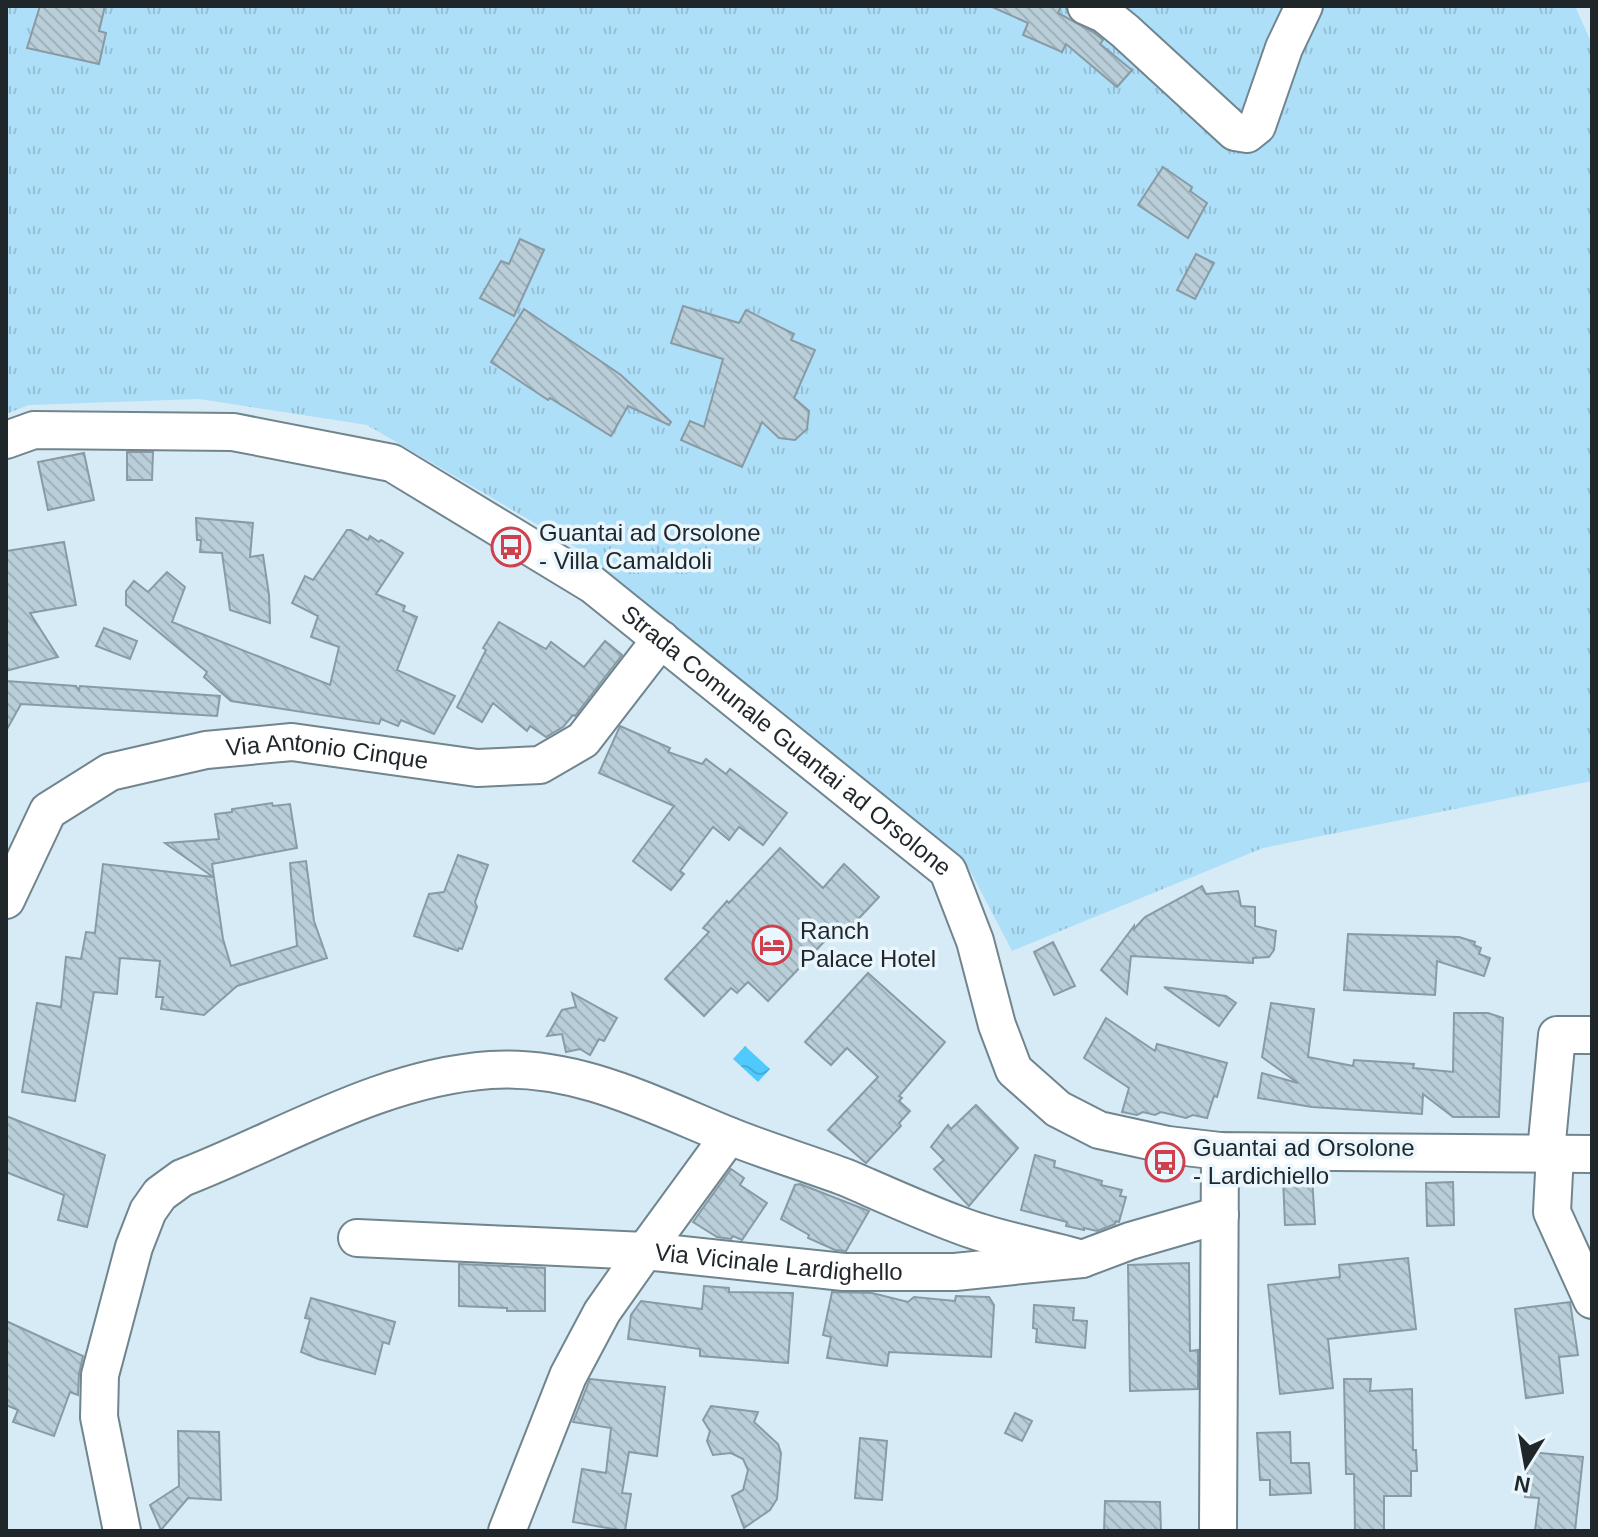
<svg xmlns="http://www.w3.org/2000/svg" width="1598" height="1537" font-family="Helvetica,sans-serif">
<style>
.park{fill:url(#park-tufts)}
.water{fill:url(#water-waves)}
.building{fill:url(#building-back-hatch);stroke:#889ba5;stroke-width:2}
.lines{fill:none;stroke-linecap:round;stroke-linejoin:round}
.minor-casing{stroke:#71858e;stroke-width:40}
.minor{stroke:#fff;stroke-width:36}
.labels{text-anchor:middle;stroke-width:7;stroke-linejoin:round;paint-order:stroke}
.poi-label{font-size:24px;fill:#1f272b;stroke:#eaf6fd;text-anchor:start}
.street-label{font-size:24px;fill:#1f272b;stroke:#eaf6fd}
</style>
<defs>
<pattern id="park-tufts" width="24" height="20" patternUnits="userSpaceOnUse" patternTransform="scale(2)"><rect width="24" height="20" fill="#aedff8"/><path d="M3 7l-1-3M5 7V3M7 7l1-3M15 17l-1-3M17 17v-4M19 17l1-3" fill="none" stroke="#95bfd5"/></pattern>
<pattern id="water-waves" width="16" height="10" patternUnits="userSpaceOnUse" patternTransform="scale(2)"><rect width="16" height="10" fill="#50c9fd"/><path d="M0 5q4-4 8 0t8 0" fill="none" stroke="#45add9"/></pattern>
<pattern id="building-back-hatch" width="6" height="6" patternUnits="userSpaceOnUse" patternTransform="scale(2)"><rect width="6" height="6" fill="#b9ced8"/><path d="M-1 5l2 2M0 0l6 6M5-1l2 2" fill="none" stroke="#9fb1ba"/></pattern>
</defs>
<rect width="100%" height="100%" fill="#d6ebf6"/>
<path class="park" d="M6,6H1575L1592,44V781L1263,848L1012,951L965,861L574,546L367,425L199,399L29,405L6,414Z"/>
<path class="water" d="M745,1046L770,1069L758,1082L733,1059Z"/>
<g class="building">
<path d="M40,6H105L99,31L106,33L99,64L27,48Z"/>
<path d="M990,6H1061L1058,13L1093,32L1103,40L1100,44L1132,70L1117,87L1066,44L1062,52L1023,35L1028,23Z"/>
<path d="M1163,167L1192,187L1190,191L1207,203L1188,238L1138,205Z"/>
<path d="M520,239L544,250L514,316L480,298L501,261L509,264Z"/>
<path d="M1196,254L1214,263L1195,299L1177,290Z"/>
<path d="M683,306L739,323L746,310L794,334L791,340L815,350L794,398L809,411L807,429L795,440L779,438L762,422L742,467L681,440L690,421L704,427L723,359L671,343Z"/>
<path d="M524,309L621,375L671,422L669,425L628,406L611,436L550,398L548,400L491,362Z"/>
<path d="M127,452H153L152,480H127Z"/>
<path d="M84,453L94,500L48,510L38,462Z"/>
<path d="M196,518L253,523L250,557L263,555L269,595L270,623L230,610L222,553L200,552L201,540H197Z"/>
<path d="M347,530H351L368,540L370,536L379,542L381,540L403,553L376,594L405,606L403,611L417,617L397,670L455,696L434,734L401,720L398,726L381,719L379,724L231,701L204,677L207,672L126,605V591L134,581L148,592L167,572L185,587L172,622L330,685L339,647L311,637L318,616L292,603L305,576L313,580Z"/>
<path d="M64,542L76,605L30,613L58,657L6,671V551Z"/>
<path d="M499,622L546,649L551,642L584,667L605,641L622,655L575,716L573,715L563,727L546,737L530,726L527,731L493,703L482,722L457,707L486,650L483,648Z"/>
<path d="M104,628L137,641L130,659L96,646Z"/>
<path d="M6,681L76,686L79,690L80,686L220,696L217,716L21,704L6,731Z"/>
<path d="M620,726L670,748L668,752L702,764L706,759L726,774L730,769L787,813L763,845L739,827L729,840L713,827L680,871L684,874L671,890L633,861L674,806L599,773Z"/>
<path d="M272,803L273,806L290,804L297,848L212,864L223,939L231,966L297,946L290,863L306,861L314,921L327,958L237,986L204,1015L161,1009L163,997H156L160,961L120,958L117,994L94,992L75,1101L22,1092L37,1003L61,1007L66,957L81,959L86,932L95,933L103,864L213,877L165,843L219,839L215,814L232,812V809Z"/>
<path d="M780,848L823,888L844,864L879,897L845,933L838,927L768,1001L748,982L737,993L731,988L704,1016L665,979L709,932L703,928L727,901L729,903Z"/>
<path d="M458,855L488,865L475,902L477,907L462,949L459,948L458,951L414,936L429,894L444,892Z"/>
<path d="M1202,886L1206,894L1238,891L1241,906L1255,907V926L1276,931L1274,950L1269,957L1253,958V963L1131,956L1127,994L1101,970L1134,926V929L1145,917Z"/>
<path d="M1348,934L1459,937L1475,942L1474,945L1481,948L1479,954L1490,958L1484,976L1437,961L1435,995L1344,990Z"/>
<path d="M1053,942L1075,986L1054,995L1034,952Z"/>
<path d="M868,973L945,1042L899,1096L902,1098L899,1101L910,1111L899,1123L901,1126L866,1163L828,1130L878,1077L847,1048L831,1065L805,1042Z"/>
<path d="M1164,987L1226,996L1236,1003L1219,1026Z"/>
<path d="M572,993L617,1018L604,1041L599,1039L590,1055L580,1049L566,1052L562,1034L547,1036L562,1010L576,1007Z"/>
<path d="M1271,1003L1314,1009L1308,1057L1353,1066L1354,1060L1414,1064L1413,1068L1453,1072L1454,1013H1488L1503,1018L1499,1117H1453L1423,1094L1422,1114L1312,1107L1258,1098L1262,1073L1298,1083L1262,1057Z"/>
<path d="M1106,1018L1155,1051L1157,1044L1227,1063L1217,1097L1214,1096L1207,1118L1193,1115L1186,1118L1161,1112L1155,1115L1143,1112L1137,1115L1122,1112L1129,1088L1084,1058Z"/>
<path d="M976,1105L1018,1148L969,1206L934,1169L944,1160L931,1147L948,1125L951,1129Z"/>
<path d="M6,1116L105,1155L87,1227L58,1220L64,1195L6,1172Z"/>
<path d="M1035,1155L1055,1161L1054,1167L1102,1181L1101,1185L1122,1190L1120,1196L1126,1197L1119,1222L1116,1221L1115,1224L1097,1231L1084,1228V1230L1066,1226L1067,1222L1021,1210Z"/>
<path d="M731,1169L744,1178L740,1185L767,1203L742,1240L733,1236L731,1239L717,1237L693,1222Z"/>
<path d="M1312,1177L1315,1224L1285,1225L1283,1178Z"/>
<path d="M1453,1182L1454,1225L1427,1226L1426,1183Z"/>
<path d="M800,1184L869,1211L846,1251L835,1250L808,1238L809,1235L781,1219L795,1185Z"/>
<path d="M1408,1258L1416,1329L1328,1339L1333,1388L1280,1394L1268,1285L1340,1277L1339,1265Z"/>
<path d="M1189,1263L1190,1351L1198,1350V1389L1130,1391L1128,1265Z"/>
<path d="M459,1264L545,1268V1311H507V1308L459,1306Z"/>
<path d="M704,1286L729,1288V1292L793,1293L788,1363L700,1356V1349L628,1339L631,1315L641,1301L702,1309Z"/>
<path d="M832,1292L872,1293L908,1302L914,1297L955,1301L956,1296L989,1297L994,1305L991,1357L889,1352L887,1366L827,1358L831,1337L823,1335Z"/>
<path d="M311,1298L395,1322L389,1344L383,1342L375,1374L318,1359L301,1352L310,1319L305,1318Z"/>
<path d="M1570,1302L1578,1355L1559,1357L1563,1393L1526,1398L1515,1309Z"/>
<path d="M1034,1305L1074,1308L1073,1320L1087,1321L1085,1348L1036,1342L1037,1329L1033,1328Z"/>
<path d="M6,1321L83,1356L79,1374L78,1395L70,1392L54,1436L13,1422L18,1410L6,1405Z"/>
<path d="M590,1379L665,1387L657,1456L629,1452L622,1493L631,1494L625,1531L573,1522L582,1469L606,1473L611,1428L573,1422Z"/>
<path d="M1344,1379H1371L1370,1391L1412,1389L1413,1450H1416L1417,1471H1411V1496H1384V1531H1355L1354,1474H1346Z"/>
<path d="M711,1406L758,1412L754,1422L778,1444L781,1453L777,1499L770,1510L744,1528L732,1496L743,1490L748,1470L743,1459L731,1453L713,1455L707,1441L710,1431L703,1420Z"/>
<path d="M1015,1413L1032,1421L1022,1441L1005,1433Z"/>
<path d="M178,1431L219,1432L221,1500L188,1498L161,1530L150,1505L179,1486Z"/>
<path d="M1290,1432L1291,1463H1309L1311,1493L1270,1495V1480H1260L1257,1433Z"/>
<path d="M860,1438L887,1441L882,1500L855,1498Z"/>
<path d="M1529,1452L1583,1457L1575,1531H1535L1539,1498L1525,1497Z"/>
<path d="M1105,1501L1160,1502L1161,1531H1104Z"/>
</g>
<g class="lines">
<defs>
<g id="minor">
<path d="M1086,6L1104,14L1125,31L1235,132L1247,134L1257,126L1284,48L1304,6"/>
<path id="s1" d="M6,440L34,430L233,432L392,463L593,585L948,871L975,941L997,1025L1014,1070L1058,1109L1099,1130L1168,1145L1220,1151L1592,1154"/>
<path id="s2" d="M6,900L48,811L110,772L206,750L292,742L477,768L540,765L583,740L661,639"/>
<path d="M1546,1152L1557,1035H1592"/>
<path d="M1555,1153L1552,1212L1592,1300"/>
<path d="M357,1238L645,1251L729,1136"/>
<path d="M122,1531L99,1417L100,1375L134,1247L148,1211L160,1194L182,1178C283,1139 379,1078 490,1070C575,1064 651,1104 727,1135C766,1151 807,1163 847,1178C884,1194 921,1211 959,1225C996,1240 1043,1247 1082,1259"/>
<path id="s3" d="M507,1531L568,1376L602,1312L645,1251L844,1272H955L1082,1259L1130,1241L1220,1215"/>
<path d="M1218,1531L1220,1151"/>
</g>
</defs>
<use href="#minor" class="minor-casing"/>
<use href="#minor" class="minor"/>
</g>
<defs>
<symbol id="bus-ring" viewBox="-11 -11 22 22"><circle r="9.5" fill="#eaf6fd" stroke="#d0404c" stroke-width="1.5"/><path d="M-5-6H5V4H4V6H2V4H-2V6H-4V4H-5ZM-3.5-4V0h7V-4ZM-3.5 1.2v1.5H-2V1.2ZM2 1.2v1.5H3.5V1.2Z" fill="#d0404c"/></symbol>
<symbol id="hotel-ring" viewBox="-11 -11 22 22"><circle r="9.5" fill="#eaf6fd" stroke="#d0404c" stroke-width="1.5"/><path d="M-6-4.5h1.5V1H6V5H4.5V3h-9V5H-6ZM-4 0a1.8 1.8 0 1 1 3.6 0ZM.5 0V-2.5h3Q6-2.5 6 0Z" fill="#d0404c"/></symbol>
</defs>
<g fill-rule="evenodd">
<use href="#bus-ring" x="489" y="525" width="44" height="44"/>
<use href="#hotel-ring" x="750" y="923" width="44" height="44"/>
<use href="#bus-ring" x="1143" y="1140" width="44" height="44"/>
</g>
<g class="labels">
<g class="poi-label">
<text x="539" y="541">Guantai ad Orsolone<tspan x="539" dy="28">- Villa Camaldoli</tspan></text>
<text x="800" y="939">Ranch<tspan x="800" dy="28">Palace Hotel</tspan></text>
<text x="1193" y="1156">Guantai ad Orsolone<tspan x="1193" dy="28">- Lardichiello</tspan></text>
</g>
<g class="street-label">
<text dy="8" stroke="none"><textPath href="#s1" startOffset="874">Strada Comunale Guantai ad Orsolone</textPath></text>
<text dy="8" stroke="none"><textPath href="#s2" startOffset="392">Via Antonio Cinque</textPath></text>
<text dy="8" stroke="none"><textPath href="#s3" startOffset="448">Via Vicinale Lardighello</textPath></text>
</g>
</g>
<rect width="1598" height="1537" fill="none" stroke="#1f272b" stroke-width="16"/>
<g transform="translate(1526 1465) rotate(191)" stroke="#eaf6fd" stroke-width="6" paint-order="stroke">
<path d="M0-6L14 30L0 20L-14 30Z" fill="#1f272b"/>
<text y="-12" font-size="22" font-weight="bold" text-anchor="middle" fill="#1f272b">N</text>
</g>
</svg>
